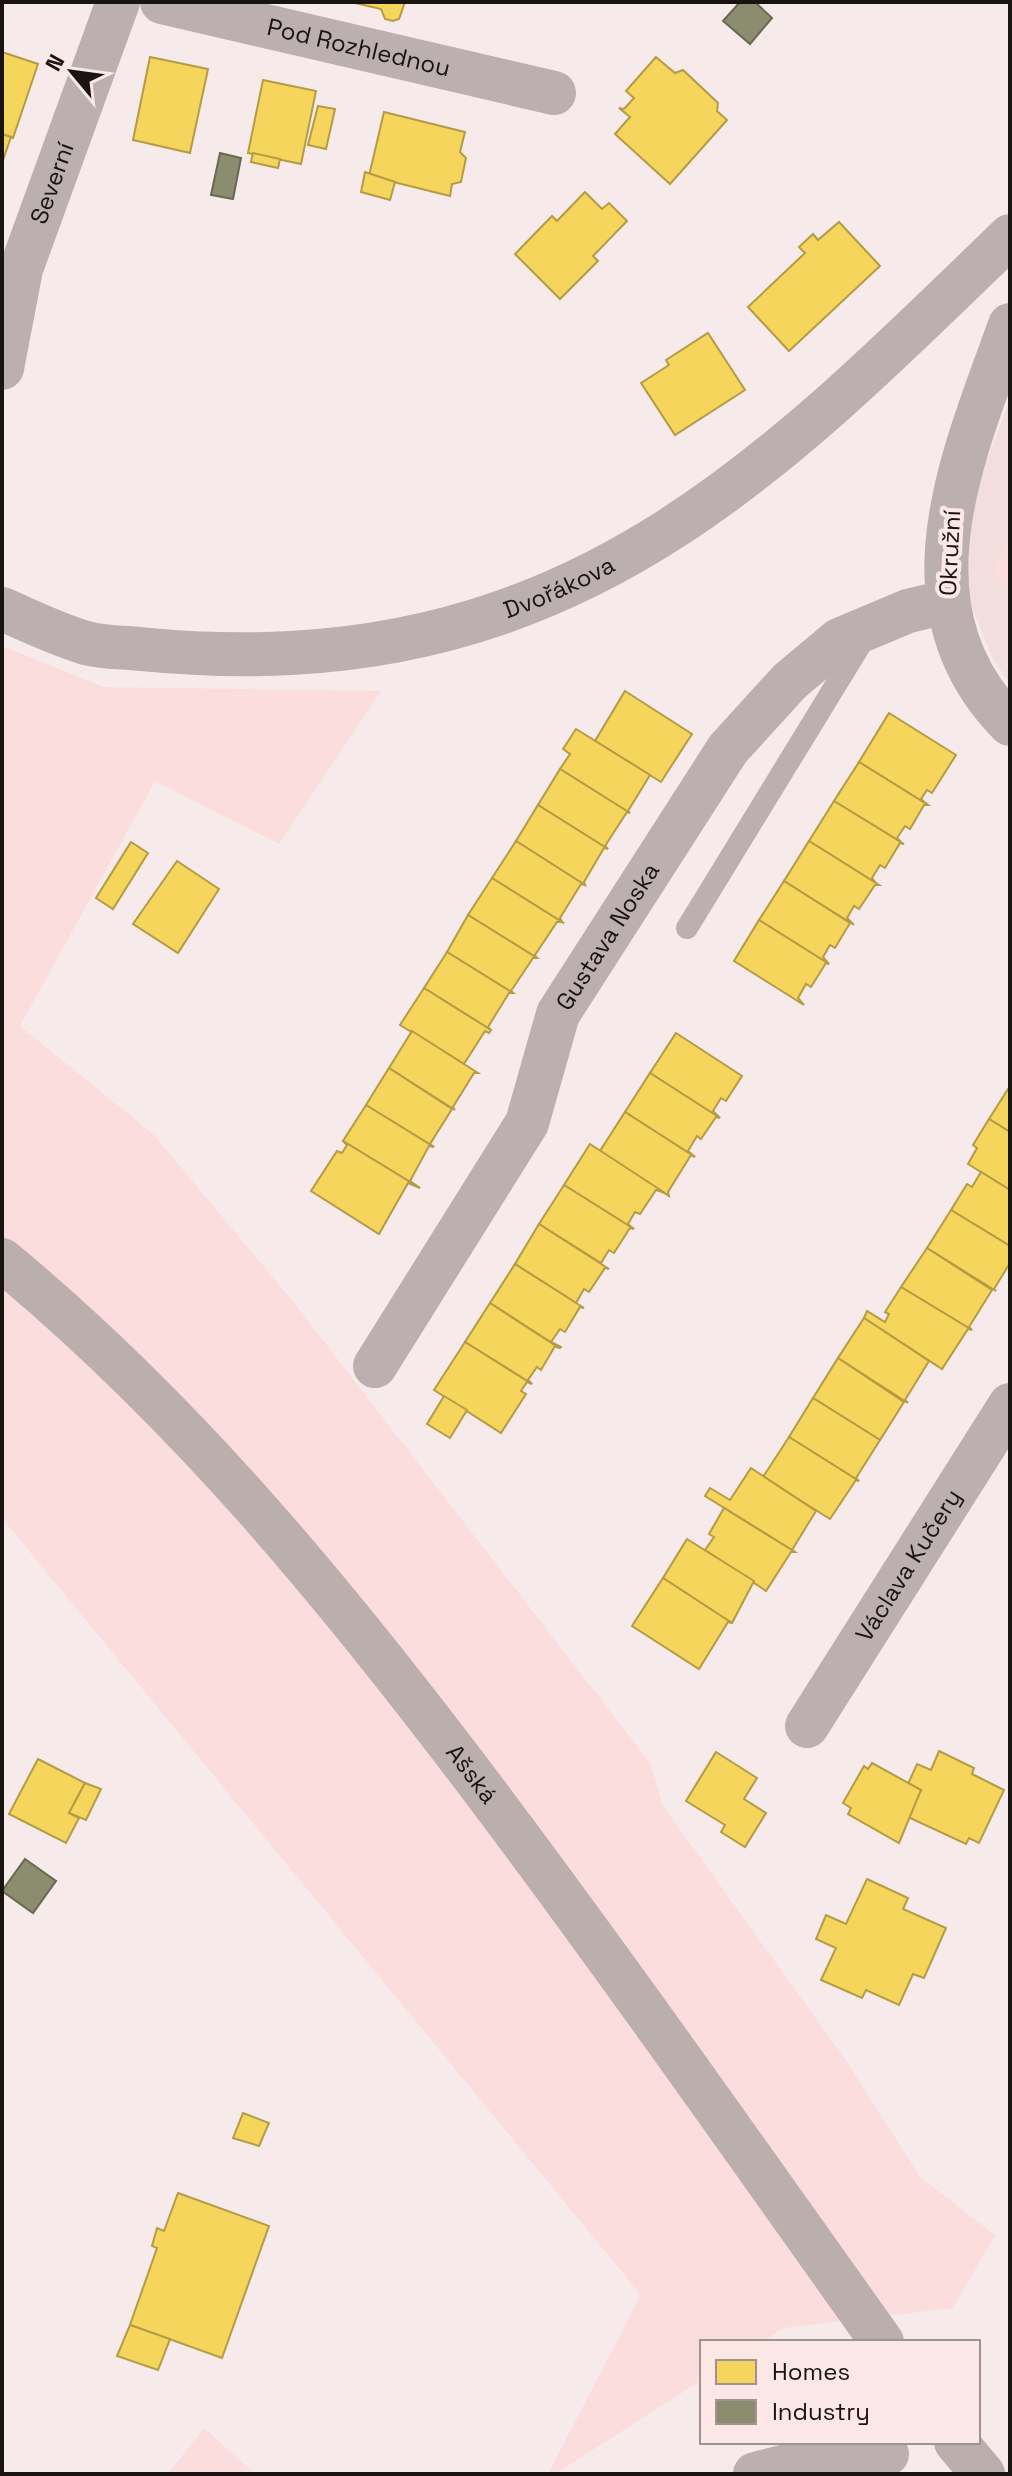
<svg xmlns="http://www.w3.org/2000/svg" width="1012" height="2476" font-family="'Space Grotesk',sans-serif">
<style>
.built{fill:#f2dedd}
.green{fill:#fadddc}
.homes{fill:#f6d55c;stroke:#b49b46;stroke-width:2}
.industry{fill:#8c8c6e;stroke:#6a6852;stroke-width:2}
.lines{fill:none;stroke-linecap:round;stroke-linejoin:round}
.service{stroke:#bbb0af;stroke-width:22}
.minor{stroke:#bbb0af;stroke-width:44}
.tertiary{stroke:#bbb0af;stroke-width:44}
.secondary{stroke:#bbafae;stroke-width:44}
.labels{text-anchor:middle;stroke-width:8;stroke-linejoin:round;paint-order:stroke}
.street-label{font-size:24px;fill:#191312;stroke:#fae7e6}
</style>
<rect width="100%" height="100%" fill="#f6ebea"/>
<path class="built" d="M1010,399V684L993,659L972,607L962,552L978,485Z"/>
<g class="green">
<path d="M1010,538V587L997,580L993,570Z"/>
<path d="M2,646L104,687L381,691L279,844L155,781L20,1026L153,1134L291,1299L650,1763L663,1806L847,2062L920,2177L995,2235L953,2308L784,2328L762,2342H702V2380L555,2474H548L641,2295L2,1518Z"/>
<path d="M204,2428L255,2474H168Z"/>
</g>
<g class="homes">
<path d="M405,2L399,19L393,21L385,19L381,9L355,3Z"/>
<path d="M2,52L38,64L13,138L2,134Z"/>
<path d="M150,57L208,69L190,153L133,140Z"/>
<path d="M656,57L675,73L683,70L718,103L717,111L727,120L670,184L615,134L630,117L619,108L624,109L634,98L626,91Z"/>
<path d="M263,80L316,91L301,164L248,153Z"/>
<path d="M318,106L335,109L326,149L308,145Z"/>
<path d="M384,112L465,132L460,152L466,158L461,182L452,184L450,196L369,176Z"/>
<path d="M2,134L11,137L2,163Z"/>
<path d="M253,153L280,159L278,168L251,162Z"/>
<path d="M365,172L395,182L390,200L361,192Z"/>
<path d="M585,192L602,209L609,203L627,221L593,256L598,261L560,299L515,254L552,216L557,221Z"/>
<path d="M839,222L880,266L789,351L748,307L805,253L799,247L813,234L818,240Z"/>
<path d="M708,333L745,390L675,435L641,383L669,365L666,360Z"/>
<path d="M625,691L692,734L661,782L595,741Z"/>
<path d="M889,713L956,755L932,793L927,790L921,799L928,805L859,762Z"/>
<path d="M576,729L650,775L628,811L630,813L560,769L570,754L563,749Z"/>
<path d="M859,762L928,805H924L910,829L905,826L897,838L901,842L834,801Z"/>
<path d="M560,769L630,813L627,812L605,846L608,849L538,805Z"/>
<path d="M834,801L904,844L900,843L885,868L880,865L872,878L876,883L809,841Z"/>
<path d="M538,805L608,849L604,848L584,882L585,885L516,841Z"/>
<path d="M516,841L585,885L581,884L560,918L562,922L492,878Z"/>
<path d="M809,841L879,885H875L859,909L854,906L847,918L854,925L784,881Z"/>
<path d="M131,842L148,853L113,909L96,898Z"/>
<path d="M177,861L219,889L178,953L133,924Z"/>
<path d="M492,878L562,922H557L535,955L537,958L468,915Z"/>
<path d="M784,881L850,923L835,948L830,945L823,957L829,964L759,920Z"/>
<path d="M468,915L537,958H533L511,991L513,993L447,952Z"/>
<path d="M759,920L829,964L826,963L811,987L806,984L798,998L804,1005L734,961Z"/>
<path d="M447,952L513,993H509L488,1027L491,1030L424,988Z"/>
<path d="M424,988L491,1030L489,1033L485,1031L464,1064L400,1025Z"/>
<path d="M412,1031L478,1073H474L453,1107L455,1110L389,1068Z"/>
<path d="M676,1033L742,1076L726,1101L721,1098L713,1111L720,1118L650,1073Z"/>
<path d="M389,1068L452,1109L430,1144L434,1147L366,1105Z"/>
<path d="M650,1073L720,1118L716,1117L701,1139L697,1136L688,1151L695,1157L625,1112Z"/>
<path d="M1010,1086V1132L989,1119Z"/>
<path d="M366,1105L434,1147L429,1146L410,1181L420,1188L343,1141Z"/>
<path d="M625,1112L695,1157L691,1155L668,1192L669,1196L600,1151Z"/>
<path d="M989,1119L1010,1132V1190L968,1164L977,1148L973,1145Z"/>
<path d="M343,1141L420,1188L408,1183L379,1234L311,1191L337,1151L342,1153L347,1145Z"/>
<path d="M590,1144L665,1193L656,1190L640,1214L635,1212L628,1224L634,1229L564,1185Z"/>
<path d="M981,1172L1010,1190V1246L951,1210L967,1184L972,1187Z"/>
<path d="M564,1185L634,1229L630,1228L614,1253L609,1250L601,1263L539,1224Z"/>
<path d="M951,1210L1010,1246V1263L994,1289L996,1291L927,1248Z"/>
<path d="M539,1224L609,1269L605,1268L589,1292L584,1289L576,1303L515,1264Z"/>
<path d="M927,1248L992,1290L969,1327L972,1330L901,1287Z"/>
<path d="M515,1264L584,1308L580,1307L565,1332L560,1329L551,1342L561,1347L560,1348L490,1303Z"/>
<path d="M901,1287L972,1330L968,1329L942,1369L864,1318L867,1311L885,1322L889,1314L885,1312Z"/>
<path d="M490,1303L559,1348L555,1346L541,1370L537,1367L528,1380L532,1384L465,1342Z"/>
<path d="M864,1318L929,1361L905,1400L908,1403L838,1358Z"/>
<path d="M465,1342L532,1384L527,1382L521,1391L526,1394L501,1433L434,1390Z"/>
<path d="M838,1358L904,1402L880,1440L813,1398Z"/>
<path d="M444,1396L467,1410L450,1438L427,1424Z"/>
<path d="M813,1398L880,1440L856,1478L859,1481L789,1437Z"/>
<path d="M789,1437L859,1481L856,1480L830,1519L763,1477Z"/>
<path d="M751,1468L816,1511L792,1550L795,1552L705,1496L710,1488L730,1500Z"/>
<path d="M724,1508L795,1552H791L766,1591L705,1550L714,1537L709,1534Z"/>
<path d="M687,1539L754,1581L732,1623L663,1578Z"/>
<path d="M663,1578L732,1623L728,1622L699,1669L632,1626Z"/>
<path d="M939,1751L974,1768L972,1774L1004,1790L979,1843L969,1838L966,1844L908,1817L921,1790L908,1784L917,1764L931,1770Z"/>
<path d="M716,1752L757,1778L744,1799L766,1813L745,1847L721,1832L725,1825L686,1801Z"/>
<path d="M38,1759L85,1783L69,1813L79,1818L66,1843L9,1814Z"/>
<path d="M872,1763L921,1790L899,1843L848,1814L851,1808L843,1803L864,1766L868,1769Z"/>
<path d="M85,1783L101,1789L86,1820L69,1813Z"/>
<path d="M867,1879L908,1898L903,1909L946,1928L924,1978L913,1974L899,2005L866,1990L862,1998L821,1980L836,1948L816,1939L826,1915L846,1924Z"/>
<path d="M243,2113L269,2123L259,2146L233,2138Z"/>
<path d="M178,2193L269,2226L222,2358L130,2325L157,2248L152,2246L157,2228L164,2231Z"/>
<path d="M130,2325L170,2339L158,2370L117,2356Z"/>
</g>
<g class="industry">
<path d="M740,2H755L772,18L750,44L723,21Z"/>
<path d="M220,153L241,158L233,199L211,195Z"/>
<path d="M25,1859L56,1881L33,1913L2,1891Z"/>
</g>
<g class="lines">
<path class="service" d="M687,928L867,634"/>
<g class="minor">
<path id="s1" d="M162,2L554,93"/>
<path id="s2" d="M2,368L21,269L118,2"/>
<path id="s3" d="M375,1366L527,1123L558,1014L728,749L790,681L839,640L908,611L946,602"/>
<path id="s4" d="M807,1726L1010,1405"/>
<path d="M755,2474L826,2456L887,2454"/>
</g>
<g class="tertiary">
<path d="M1010,325C963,456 894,607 1010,724"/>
<path id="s5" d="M2,609C30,621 58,635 86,643C103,648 123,647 140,649C192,654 240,656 291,653C611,636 794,445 1010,236"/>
</g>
<g class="secondary">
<path id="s6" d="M2,1260C188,1414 338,1597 483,1789C620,1971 750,2157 882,2342"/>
<path d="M956,2442L983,2474"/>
</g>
</g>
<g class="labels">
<g class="street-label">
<text dy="8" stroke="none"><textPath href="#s1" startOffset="202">Pod Rozhlednou</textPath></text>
<text dy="8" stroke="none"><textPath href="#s2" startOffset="192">Severní</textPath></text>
<text transform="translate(950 553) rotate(-87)" y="8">Okružní</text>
<text dy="8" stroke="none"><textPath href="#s5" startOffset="574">Dvořákova</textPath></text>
<text dy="8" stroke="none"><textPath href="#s3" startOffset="492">Gustava Noska</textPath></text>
<text dy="8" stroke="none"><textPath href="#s4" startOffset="190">Václava Kučery</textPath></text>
<text dy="8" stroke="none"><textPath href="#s6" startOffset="698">Ašská</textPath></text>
</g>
</g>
<rect width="1012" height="2476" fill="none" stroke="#191312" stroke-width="8"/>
<rect x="700" y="2340" width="280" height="104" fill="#fae7e6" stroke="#a09291" stroke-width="2"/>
<rect x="716" y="2360" width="40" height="24" fill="#f6d55c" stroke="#a09291" stroke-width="2"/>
<text x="772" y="2380" font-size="24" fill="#191312">Homes</text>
<rect x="716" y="2400" width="40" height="24" fill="#8c8c6e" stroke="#a09291" stroke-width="2"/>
<text x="772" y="2420" font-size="24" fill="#191312">Industry</text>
<g transform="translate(72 72) rotate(299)" stroke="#fae7e6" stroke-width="6" paint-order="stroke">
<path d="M0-6L14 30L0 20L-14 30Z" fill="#191312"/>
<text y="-12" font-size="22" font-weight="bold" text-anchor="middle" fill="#191312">N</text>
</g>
</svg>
